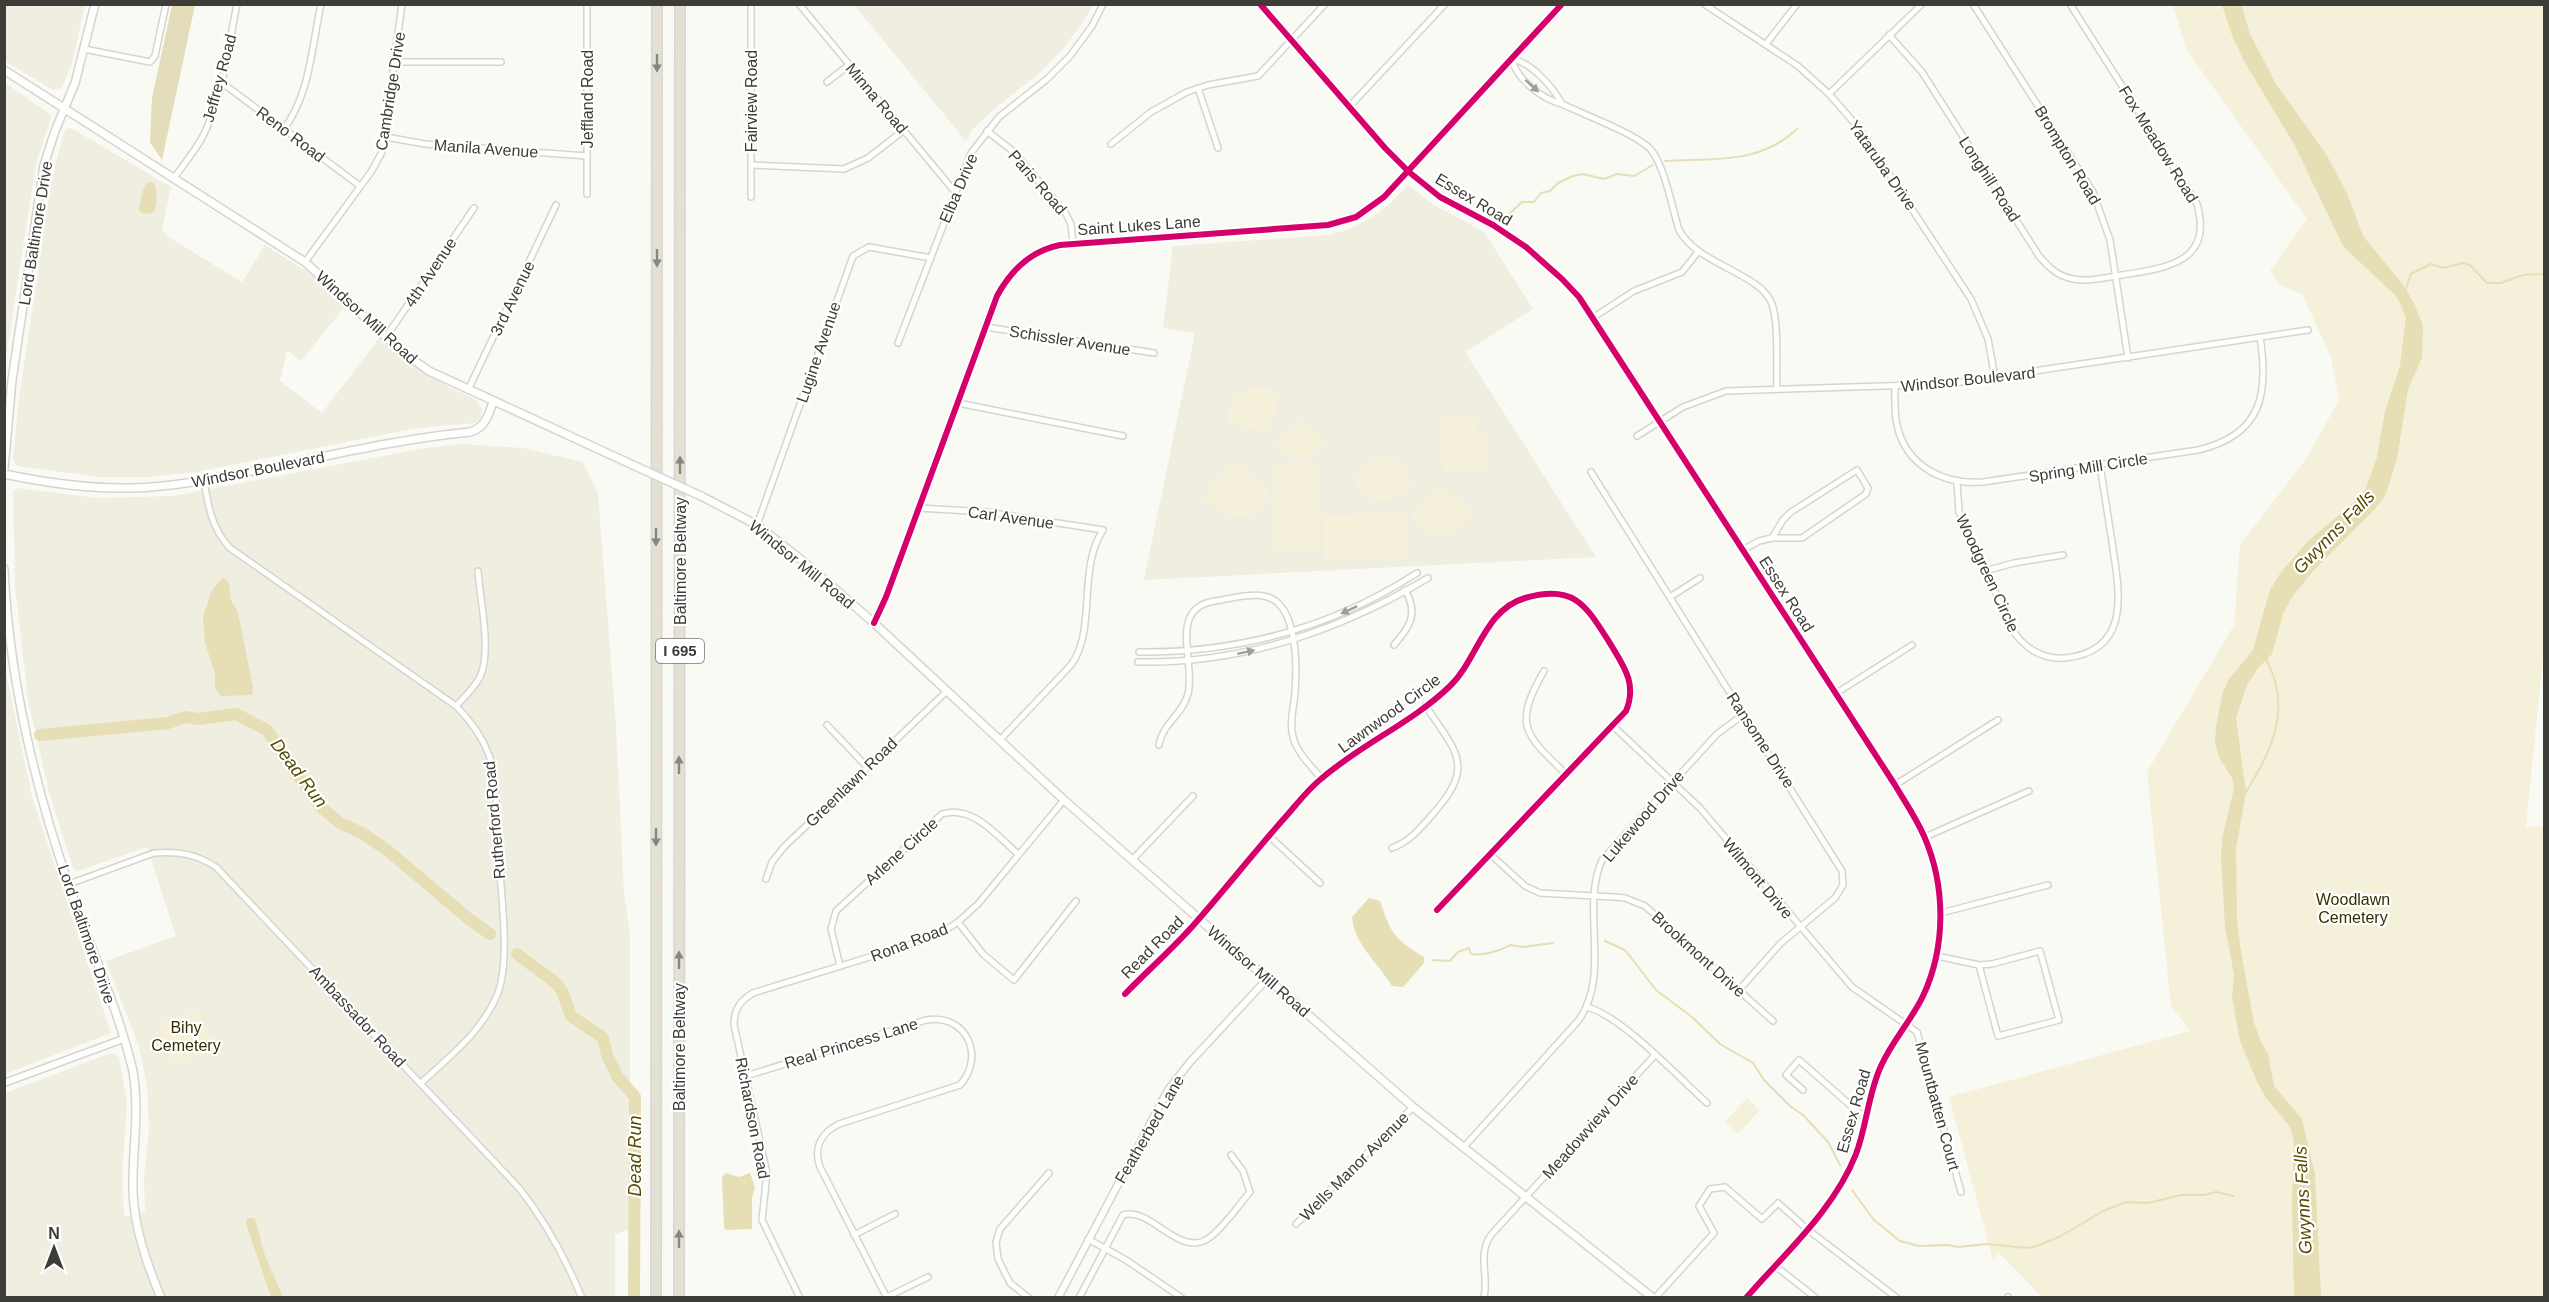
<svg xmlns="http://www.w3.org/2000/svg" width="2549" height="1302" font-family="Helvetica,sans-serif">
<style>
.built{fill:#f0eee1}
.green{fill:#f4f0d9}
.forest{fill:#e3ddbb}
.water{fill:#e6deb4}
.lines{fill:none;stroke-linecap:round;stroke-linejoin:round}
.stream{stroke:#e6deb4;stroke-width:2}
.river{stroke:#e6deb4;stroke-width:12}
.minor-casing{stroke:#d5d5d0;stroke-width:8}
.tertiary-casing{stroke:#d5d5d0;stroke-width:9}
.secondary-casing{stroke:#d5d5d0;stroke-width:10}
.motorway-casing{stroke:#d7d6d3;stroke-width:12}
.minor{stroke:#fefefd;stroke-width:5}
.tertiary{stroke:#fefefd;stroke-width:6}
.secondary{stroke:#fefefd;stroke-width:7}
.motorway{stroke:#e4e1d4;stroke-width:9}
.secondary-bridge-casing{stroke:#d5d5d0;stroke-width:10;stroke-linecap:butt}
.secondary-bridge{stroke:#fefefd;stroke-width:7}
.cycleway-casing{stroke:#fff;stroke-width:10}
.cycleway{stroke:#d6006c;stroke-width:6}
.oneway{fill:#88867e}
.oneway2{fill:#9e9d9a}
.labels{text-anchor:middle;stroke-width:4.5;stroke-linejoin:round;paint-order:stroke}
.shield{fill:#fff;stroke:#777673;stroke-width:1.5}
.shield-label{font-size:15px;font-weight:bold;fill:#3d3c37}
.street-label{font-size:16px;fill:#3d3c37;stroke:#fff}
.park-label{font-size:16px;fill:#362e00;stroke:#fff}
.water-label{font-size:18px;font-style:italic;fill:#574b02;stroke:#fff}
</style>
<rect width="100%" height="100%" fill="#fafaf4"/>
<g class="built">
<path d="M4,5H85L72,63L62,88L53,90L5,61Z"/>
<path d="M854,5H1093L1084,21L1064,48L1042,71L994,109L972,130L966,141Z"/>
<path d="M5,83L50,114L51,118L36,163L5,364Z"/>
<path d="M71,128L171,187L162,230L170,238L242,282L265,245L306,271L347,304L301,361L287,350L280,381L322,413L380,337L414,367L447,386L475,399L482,409L480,419L476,423L416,428L196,472L150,477H98L17,466L13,460L18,405L51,184L63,135L66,129Z"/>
<path d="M1408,185L1434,205L1484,232L1533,309L1465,352L1596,557L1144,580L1195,333L1163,328L1173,246L1329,235L1347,230L1371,218L1392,202Z"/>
<path d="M462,444L523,448L583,462L598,494L616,727L624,892L630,935V1229L615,1234V1297L5,1298V1093L111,1053L119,1057L127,1104L122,1175L124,1217L145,1212L144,1176L149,1128L147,1086L140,1050L106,961L176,936L147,847L78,871L73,868L49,792L28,700L15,585L13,491L18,488L97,498L174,496L419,449Z"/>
<path d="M5,668L32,797L111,1033L5,1074Z"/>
</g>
<g class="green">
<path d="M2173,5H2544V648L2526,827L2544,826V1297H2042L1999,1253L1993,1260L1949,1097L2190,1031L2171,1006L2147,772L2234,625L2240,545L2306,459L2339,400L2331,357L2302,294L2280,285L2270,271L2307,219L2186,49Z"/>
<path d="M1260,387L1270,388L1279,394L1271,428L1266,431L1228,423C1227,401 1240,389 1260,387Z"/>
<path d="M1474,414L1475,435L1486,434L1489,471L1443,474L1438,417Z"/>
<path d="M1305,420L1325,441C1310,465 1294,467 1276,445L1298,421Z"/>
<path d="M1380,455L1392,456L1414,481C1403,497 1390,504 1371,499L1354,484L1362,466Z"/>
<path d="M1273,463L1320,464V551L1272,550Z"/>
<path d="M1230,464H1236L1270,491C1260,529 1224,520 1203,497Z"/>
<path d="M1443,487L1473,513C1453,545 1433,545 1410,516L1436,488Z"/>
<path d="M1406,512L1408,557L1325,561L1323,516Z"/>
<path d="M199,1009L213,1050L172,1065L159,1024Z"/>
<path d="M1747,1098L1760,1110L1738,1134L1725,1122Z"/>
</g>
<path class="forest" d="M172,5H195L162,160L150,142L152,98Z"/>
<g class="water">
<path d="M2241,4L2250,34L2276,84L2326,154L2347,193L2363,236L2404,286L2415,305L2423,326L2422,358L2408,389L2397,459L2385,496L2375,509L2314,570L2292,597L2283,614L2272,654L2258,668L2247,685L2236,718L2246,792L2236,849L2237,919L2240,946L2254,1023L2261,1042L2268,1054L2274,1086L2302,1119L2315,1174L2321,1297H2294L2292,1202L2294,1143L2292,1132L2287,1123L2266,1098L2257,1082L2240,1041L2232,997L2234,974L2225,927L2221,858L2222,839L2234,788L2232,778L2220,759L2215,744L2216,727L2222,695L2229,679L2253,650L2270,590L2281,572L2308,541L2359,498L2366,488L2377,457L2385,411L2400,366L2406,317L2397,297L2343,246L2294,144L2244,61L2233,38L2222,5Z"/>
<path d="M148,182L154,183C157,192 158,202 154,212L147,214L140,212L139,209L143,190Z"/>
<path d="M223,577L229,583L231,600L238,612L253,687L252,695H249L221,696L215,689V674L205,643L203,617L212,590Z"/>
<path d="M1369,898L1380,901C1392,935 1393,938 1424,957V963L1403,987L1392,986C1378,963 1354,944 1352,917Z"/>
<path d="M726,1173L739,1177L750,1173L755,1187L752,1198V1229L726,1230L724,1228L722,1177Z"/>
<path d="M247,1218H254L256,1221L264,1253L283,1297H271L246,1224Z"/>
</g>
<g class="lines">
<g class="stream">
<path d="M1665,161C1713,158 1759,165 1797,129"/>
<path d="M1506,217L1522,202H1534L1541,193L1550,191L1558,183L1573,176L1583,174L1604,179L1617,174L1634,176L1653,165"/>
<path d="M2405,291L2411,274L2431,264L2443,268L2463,263L2470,265L2487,283H2501L2523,275L2544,274"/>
<path d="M2246,792C2272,751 2292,708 2267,661"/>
<path d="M1605,941L1625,950L1656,990L1692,1017L1720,1044L1753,1063L1764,1080L1790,1106L1803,1115L1828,1142L1840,1165"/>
<path d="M1432,960L1450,961L1458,952L1469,948L1471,954C1483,956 1500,951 1510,945L1523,947L1553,943"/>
<path d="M1852,1190L1874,1220L1900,1241L1919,1246L1948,1245L1958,1247L1987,1244L2027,1248L2037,1246L2061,1236L2103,1211L2126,1202L2148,1203L2181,1195H2204L2216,1192L2234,1196"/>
</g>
<g class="river">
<path d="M40,735L168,723L185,717L199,719L236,714L267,730L295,772L321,807L340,823L362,833L387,850L469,919L490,934"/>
<path d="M517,954L556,983L562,991L571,1016L603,1038L607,1055L617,1076L635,1097L634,1298"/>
</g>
<defs>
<g id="minor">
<path d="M799,4L955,192"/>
<path d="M1704,4L1798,66L1829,94L1858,127L1971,299L1988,339L1995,378"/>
<path d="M1973,4L2093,192L2110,240L2128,358"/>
<path d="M1889,35L1922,72L2039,256C2046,264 2053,272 2063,276C2082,284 2103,278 2122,275C2165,268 2214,263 2197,204L2070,4"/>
<path d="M1766,44L1797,4"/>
<path d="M84,49L150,62L155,56L166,4"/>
<path d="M395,62H501"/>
<path d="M221,82L360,186"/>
<path d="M827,82L849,65"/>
<path d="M1198,88L1218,148"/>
<path d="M1829,94L1922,4"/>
<path d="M1562,104C1553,87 1531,62 1512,59C1516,79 1542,99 1562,104C1582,114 1640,135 1652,151C1665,169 1672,207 1679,230C1698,265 1761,273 1772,304C1779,324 1776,366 1777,389"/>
<path d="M1349,107L1445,4"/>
<path d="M284,129C310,94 312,46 321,4"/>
<path d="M987,131L1014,152L1065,212L1071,224L1073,243"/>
<path d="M386,137L425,144L587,156"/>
<path d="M1111,144L1151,112L1187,92L1208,85L1258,76L1325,4"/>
<path d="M751,165L844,169L868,158L904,130"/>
<path d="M174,178C184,164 195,151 203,136C223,96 228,48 237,4"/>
<path d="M587,194V4"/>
<path d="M751,197V4"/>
<path d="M305,262L371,172L382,152L402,4"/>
<path d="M1594,317L1634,291L1682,272L1698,252"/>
<path d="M986,327L1154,353"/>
<path d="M386,337L474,208"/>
<path d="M898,343L971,153L999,117L1047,79L1070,56L1092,26L1103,4"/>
<path d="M1895,387C1895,399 1894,412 1897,425C1906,466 1943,485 1983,482L2198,450C2262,435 2269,394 2260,337"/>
<path d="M468,390L556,205"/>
<path d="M958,403L1123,436"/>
<path d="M1637,436L1683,407L1726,391L1948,384L2308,330"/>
<path d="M1591,472L1842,871L1843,885L1835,898L1781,943L1739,990"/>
<path d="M204,481C208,506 212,529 230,548L456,706C470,720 482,736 489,755C498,783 496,817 498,847C500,886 511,957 498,993C483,1031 450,1056 421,1083"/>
<path d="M1957,483L1959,512L2012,629C2023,647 2042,660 2065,658C2133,651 2119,590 2112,542C2108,516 2104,491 2100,465"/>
<path d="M919,508L987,512L1103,530C1077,569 1097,630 1071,665L999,741"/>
<path d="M757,525L853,256L869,247L931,258"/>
<path d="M1743,550L1759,541L1772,538L1783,520L1791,512L1857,470L1868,488L1866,494L1802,538H1772"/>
<path d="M1985,571L2014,563L2063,555"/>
<path d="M1670,597L1700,578"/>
<path d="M1394,645C1410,627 1419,613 1405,590"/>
<path d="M1139,652C1238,653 1333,627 1417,573"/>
<path d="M1138,662C1243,664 1339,631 1428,578"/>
<path d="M1544,671C1513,725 1524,734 1566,774"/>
<path d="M1835,694L1912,645"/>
<path d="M456,706C465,697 474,688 480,677C492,651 480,600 478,571"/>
<path d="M827,725L867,767"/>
<path d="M1613,726L1700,808L1852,987L1917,1032L1961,1192"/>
<path d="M1159,745C1162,724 1183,714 1188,694C1196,663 1167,608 1215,601C1230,599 1249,593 1264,596C1298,602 1297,666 1295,692C1294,707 1289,723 1293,737C1297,753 1311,766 1321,778"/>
<path d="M1895,785L1998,720"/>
<path d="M1269,836L1320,883"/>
<path d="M1925,837L2029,791"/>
<path d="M1392,848C1410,841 1420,829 1432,815C1476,766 1457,753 1425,705"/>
<path d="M1490,854L1525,886L1540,893L1614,897L1625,898L1645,906L1773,1021"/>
<path d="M1133,859L1193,796"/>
<path d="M766,879L772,862L784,847L946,692"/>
<path d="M69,884L154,853C178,851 196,854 216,867L519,1188C546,1222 565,1257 582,1298"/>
<path d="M1941,913L2048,885"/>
<path d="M958,922L983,954L1014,980L1076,901"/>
<path d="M1937,956L1979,965L1998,1036L2059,1020L2040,951L1992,964L1979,965"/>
<path d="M840,966L831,929L836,911L942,814C972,804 997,836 1018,854"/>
<path d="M1125,994C1149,969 1176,946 1198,920C1226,888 1253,854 1281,822C1294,808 1306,791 1321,779C1361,744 1412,723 1450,686C1478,659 1484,610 1525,598C1573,584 1585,604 1608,640C1622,664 1638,682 1626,711L1437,910"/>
<path d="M1587,1007C1623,1017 1677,1076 1707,1103"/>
<path d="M746,1076L926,1020C966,1013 986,1056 960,1085L839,1124C821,1133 813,1148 820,1167L887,1298"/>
<path d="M1803,1090L1786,1075L1799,1060L1866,1119"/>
<path d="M1463,1148L1578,1021C1612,975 1580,909 1602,860L1717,734L1744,714"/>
<path d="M1296,1224L1413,1107"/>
<path d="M854,1235L895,1214"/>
<path d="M1088,1239L1126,1260L1182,1298"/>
<path d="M1774,1265L1816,1298"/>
<path d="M887,1297L928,1277"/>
<path d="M800,1298L762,1220L767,1173L734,1025C734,1009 740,1001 753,993L915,943L944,931L958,922L978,904L1064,800"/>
<path d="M1029,1298L1010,1283L998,1259L996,1242L1000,1229L1049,1173"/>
<path d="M1079,1298L1123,1215C1151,1206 1179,1259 1209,1238C1225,1226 1237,1207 1250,1192L1243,1171L1231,1155"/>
<path d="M1484,1298C1489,1275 1477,1255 1491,1235L1654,1056"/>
<path d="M1655,1298L1714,1233L1699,1206L1710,1189L1725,1187L1762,1219L1778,1203L1807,1229L1897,1298"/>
<path d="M2007,1298L2008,1297"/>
</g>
<g id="tertiary">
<path d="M1260,4L1385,148L1409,172L1440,197L1493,225L1526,247L1562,279L1579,297L1895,785C1905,802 1916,818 1924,836C1946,886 1946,947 1923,996C1911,1021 1892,1041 1881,1066C1868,1094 1867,1125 1856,1154C1834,1210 1785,1253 1746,1298"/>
<path d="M874,623L886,597L997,296C1011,270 1030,251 1060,245L1328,225L1356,217L1384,197L1562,4"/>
<path d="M4,1083L123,1039"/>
<path d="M1058,1298L1168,1090L1190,1062L1267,979"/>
</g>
<g id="secondary">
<path d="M4,70L305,262L401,351L429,371L635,466"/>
<path d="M4,469L12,380L44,165L55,131L75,83L95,4"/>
<path d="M4,474C47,483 88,489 132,488C175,487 216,478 258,470C328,456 398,439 470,432C485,428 488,416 493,402"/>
<path d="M701,496L757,525L804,562L874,623L1064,800L1413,1107L1653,1298"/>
<path d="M4,569C9,678 34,784 69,886C90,947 118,1008 133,1071C140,1115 132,1148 133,1191C134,1228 147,1264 161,1298"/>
</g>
<g id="motorway">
<path d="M656,1298L657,4"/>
<path d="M679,1298L680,4"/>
</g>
</defs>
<use href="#minor" class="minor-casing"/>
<use href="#tertiary" class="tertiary-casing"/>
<use href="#secondary" class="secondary-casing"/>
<use href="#motorway" class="motorway-casing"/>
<use href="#minor" class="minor"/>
<use href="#tertiary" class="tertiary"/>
<use href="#secondary" class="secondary"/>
<use href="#motorway" class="motorway"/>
<defs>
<path id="secondary-bridge" d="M635,466L701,496"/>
</defs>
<use href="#secondary-bridge" class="secondary-bridge-casing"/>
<use href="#secondary-bridge" class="secondary-bridge"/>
<defs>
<g id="cycleway">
<path d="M1260,4L1385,148L1409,172L1440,197L1493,225L1526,247L1562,279L1579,297L1895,785C1905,802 1916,818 1924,836C1946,886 1946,947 1923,996C1911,1021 1892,1041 1881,1066C1868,1094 1867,1125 1856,1154C1834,1210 1785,1253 1746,1298"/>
<path d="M874,623L886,597L997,296C1011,270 1030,251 1060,245L1328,225L1356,217L1384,197L1562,4"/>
<path d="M1125,994C1149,969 1176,946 1198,920C1226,888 1253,854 1281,822C1294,808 1306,791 1321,779C1361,744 1412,723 1450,686C1478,659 1484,610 1525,598C1573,584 1585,604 1608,640C1622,664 1638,682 1626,711L1437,910"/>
</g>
</defs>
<use href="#cycleway" class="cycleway-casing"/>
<use href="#cycleway" class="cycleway"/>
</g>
<defs><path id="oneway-solid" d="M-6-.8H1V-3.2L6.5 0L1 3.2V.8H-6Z" transform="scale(1.5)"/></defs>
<g class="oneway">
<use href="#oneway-solid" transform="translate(657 63) rotate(90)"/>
<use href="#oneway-solid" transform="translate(657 258) rotate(90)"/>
<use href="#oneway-solid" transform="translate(680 465) rotate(-90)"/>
<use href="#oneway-solid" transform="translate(656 537) rotate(90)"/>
<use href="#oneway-solid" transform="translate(679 765) rotate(-90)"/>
<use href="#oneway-solid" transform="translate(656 837) rotate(90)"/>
<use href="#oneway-solid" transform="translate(679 960) rotate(-90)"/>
<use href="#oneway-solid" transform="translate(679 1239) rotate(-90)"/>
</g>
<g class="oneway2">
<use href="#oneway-solid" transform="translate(1532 86) rotate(42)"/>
<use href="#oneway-solid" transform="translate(1349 610) rotate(155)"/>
<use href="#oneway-solid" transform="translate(1246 652) rotate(-12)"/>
</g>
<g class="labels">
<rect class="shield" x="656" y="639" width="48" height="24" rx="4.5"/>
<g class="shield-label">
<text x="680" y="656">I 695</text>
</g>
<g class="street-label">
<text transform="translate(219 78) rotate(-75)" y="6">Jeffrey Road</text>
<text transform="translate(390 91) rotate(-81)" y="6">Cambridge Drive</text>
<text transform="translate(877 98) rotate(50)" y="6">Minna Road</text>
<text transform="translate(587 99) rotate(-90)" y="6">Jeffland Road</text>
<text transform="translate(751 101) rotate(-90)" y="6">Fairview Road</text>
<text transform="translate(291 134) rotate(37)" y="6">Reno Road</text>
<text transform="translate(2159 144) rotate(58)" y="6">Fox Meadow Road</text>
<text transform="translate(486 148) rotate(4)" y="6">Manila Avenue</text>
<text transform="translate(2068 155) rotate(59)" y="6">Brompton Road</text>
<text transform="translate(1883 165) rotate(55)" y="6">Yataruba Drive</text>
<text transform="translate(1990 179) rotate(57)" y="6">Longhill Road</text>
<text transform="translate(1038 182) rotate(49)" y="6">Paris Road</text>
<text transform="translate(958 188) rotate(-67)" y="6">Elba Drive</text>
<text transform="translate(1474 199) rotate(31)" y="6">Essex Road</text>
<text transform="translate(1139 225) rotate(-4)" y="6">Saint Lukes Lane</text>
<text transform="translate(35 233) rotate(-81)" y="6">Lord Baltimore Drive</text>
<text transform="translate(430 272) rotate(-56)" y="6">4th Avenue</text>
<text transform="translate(512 298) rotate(-64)" y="6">3rd Avenue</text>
<text transform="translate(367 317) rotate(42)" y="6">Windsor Mill Road</text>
<text transform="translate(1070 340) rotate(9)" y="6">Schissler Avenue</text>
<text transform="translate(818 352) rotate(-71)" y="6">Lugine Avenue</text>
<text transform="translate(1968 379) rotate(-6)" y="6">Windsor Boulevard</text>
<text transform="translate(2088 467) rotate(-9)" y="6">Spring Mill Circle</text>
<text transform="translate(258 469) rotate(-11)" y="6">Windsor Boulevard</text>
<text transform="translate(1011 517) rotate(8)" y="6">Carl Avenue</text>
<text transform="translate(680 561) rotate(-90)" y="6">Baltimore Beltway</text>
<text transform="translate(802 564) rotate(39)" y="6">Windsor Mill Road</text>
<text transform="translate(1988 573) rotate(65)" y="6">Woodgreen Circle</text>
<text transform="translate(1787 594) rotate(57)" y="6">Essex Road</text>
<text transform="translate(1389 713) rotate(-36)" y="6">Lawnwood Circle</text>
<text transform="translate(1761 740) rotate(57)" y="6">Ransome Drive</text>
<text transform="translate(851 782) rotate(-44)" y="6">Greenlawn Road</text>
<text transform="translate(1643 816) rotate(-49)" y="6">Lukewood Drive</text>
<text transform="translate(494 820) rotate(-95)" y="6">Rutherford Road</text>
<text transform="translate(901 851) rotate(-42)" y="6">Arlene Circle</text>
<text transform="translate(1758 878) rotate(50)" y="6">Wilmont Drive</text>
<text transform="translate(87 934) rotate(71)" y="6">Lord Baltimore Drive</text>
<text transform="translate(909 942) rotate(-21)" y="6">Rona Road</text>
<text transform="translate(1152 947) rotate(-45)" y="6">Read Road</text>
<text transform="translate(1699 954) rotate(42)" y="6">Brookmont Drive</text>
<text transform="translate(1259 971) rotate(41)" y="6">Windsor Mill Road</text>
<text transform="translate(358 1016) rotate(47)" y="6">Ambassador Road</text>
<text transform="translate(851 1043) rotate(-17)" y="6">Real Princess Lane</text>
<text transform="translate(679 1047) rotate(-90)" y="6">Baltimore Beltway</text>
<text transform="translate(1938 1106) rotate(75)" y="6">Mountbatten Court</text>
<text transform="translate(1853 1111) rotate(-74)" y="6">Essex Road</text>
<text transform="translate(753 1118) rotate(79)" y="6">Richardson Road</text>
<text transform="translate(1590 1126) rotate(-48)" y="6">Meadowview Drive</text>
<text transform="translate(1149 1129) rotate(-60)" y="6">Featherbed Lane</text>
<text transform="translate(1354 1166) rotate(-45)" y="6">Wells Manor Avenue</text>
</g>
<g class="park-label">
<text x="2353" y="905">Woodlawn<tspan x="2353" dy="18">Cemetery</tspan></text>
<text x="186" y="1033">Bihy<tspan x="186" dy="18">Cemetery</tspan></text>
</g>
<g class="water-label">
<text transform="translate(2334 532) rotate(-46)" y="6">Gwynns Falls</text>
<text transform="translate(299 773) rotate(53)" y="6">Dead Run</text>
<text transform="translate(635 1156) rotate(-90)" y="6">Dead Run</text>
<text transform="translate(2303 1200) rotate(-93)" y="6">Gwynns Falls</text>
</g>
</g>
<rect width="2549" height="1302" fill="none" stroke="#3d3c37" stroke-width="12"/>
<g transform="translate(54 1248)" stroke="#ffffff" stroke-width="4.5" paint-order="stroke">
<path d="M0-4.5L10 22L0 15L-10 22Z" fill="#3d3c37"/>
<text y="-9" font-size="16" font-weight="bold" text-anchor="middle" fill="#3d3c37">N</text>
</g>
</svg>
